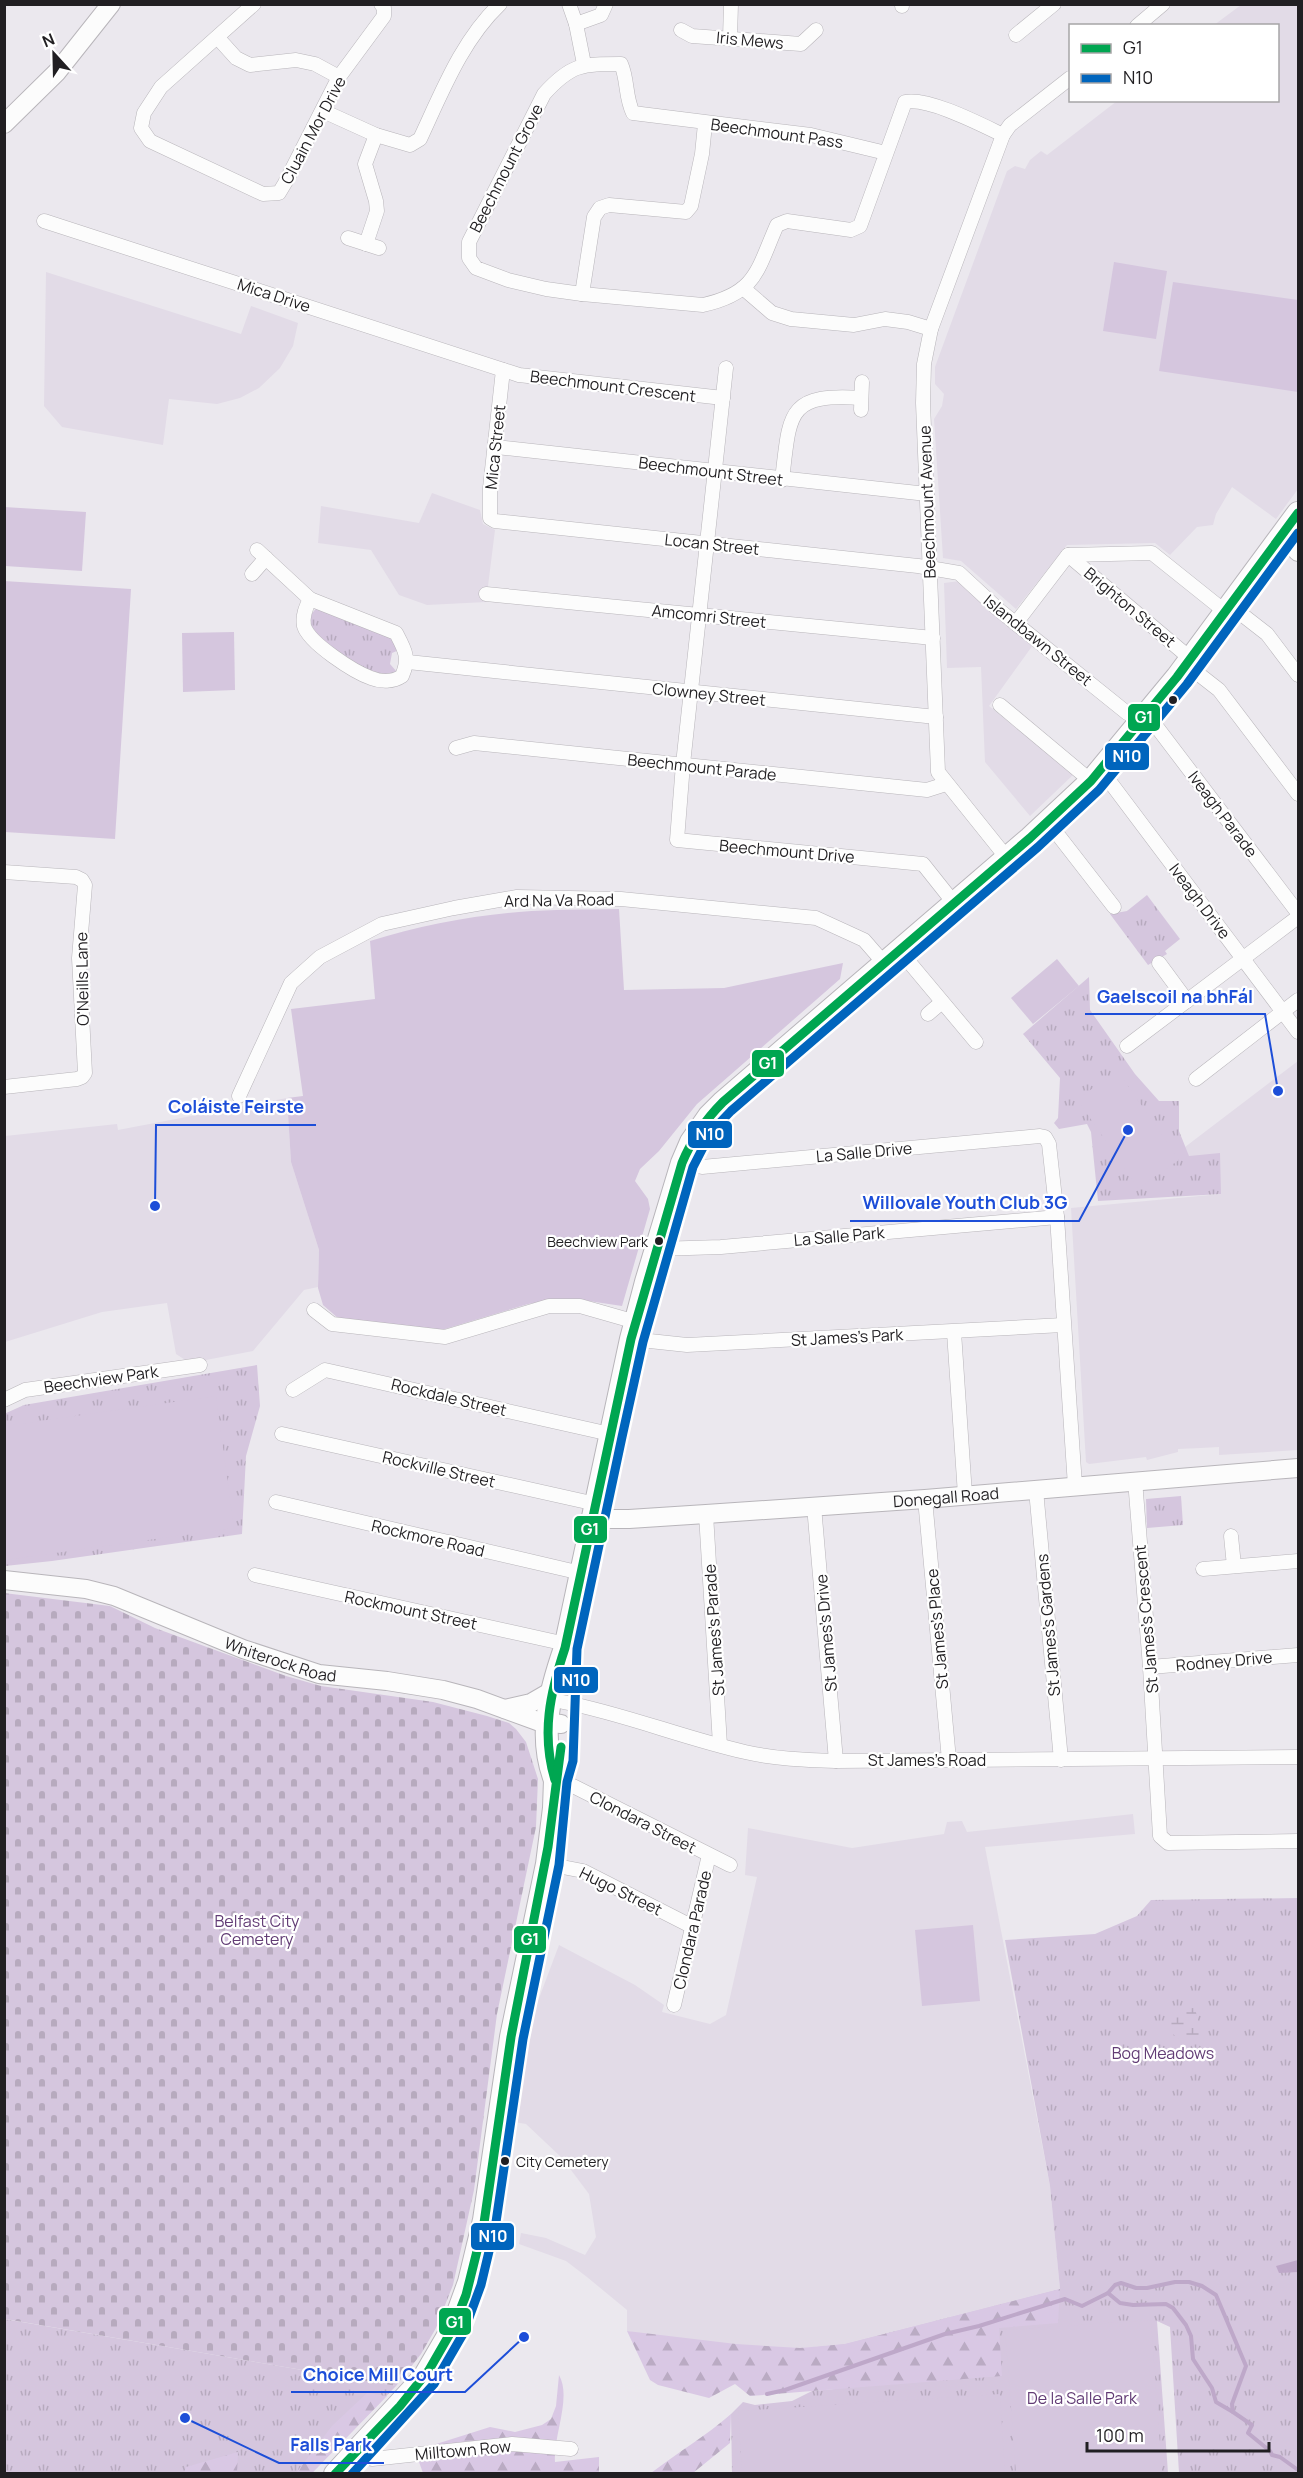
<svg xmlns="http://www.w3.org/2000/svg" width="1303" height="2478" font-family="Manrope,sans-serif">
<style>
.built{fill:#e2dbe7}
.grass{fill:url(#grass-tufts)}
.forest{fill:url(#forest-firs)}
.wetland{fill:url(#wetland-marsh)}
.cemetery{fill:url(#cemetery-stones)}
.pitch{fill:#d5c6de}
.water{fill:#bea8c9}
.lines{fill:none;stroke-linecap:round;stroke-linejoin:round}
.stream{stroke:#bea8c9;stroke-width:4}
.minor-casing{stroke:#b8b5ba;stroke-width:15}
.tertiary-casing{stroke:#b8b5ba;stroke-width:20}
.primary-casing{stroke:#b8b5ba;stroke-width:24}
.minor{stroke:#fcfcfc;stroke-width:14}
.tertiary{stroke:#fcfcfc;stroke-width:18}
.primary{stroke:#fcfcfc;stroke-width:22}
.bus-1-casing{stroke:#fff;stroke-width:14}
.bus-2-casing{stroke:#fff;stroke-width:14}
.bus-1{stroke:#00a651;stroke-width:9}
.bus-2{stroke:#0065bd;stroke-width:9}
.bus-dot{fill:#211f22;stroke:#fff;stroke-width:2}
.labels{text-anchor:middle;stroke-width:4.5;stroke-linejoin:round;paint-order:stroke}
.bus-label{font-size:14px;fill:#211f22;stroke:#fff;text-anchor:end}
.street-label{font-size:16px;fill:#211f22;stroke:#fff}
.park-label{font-size:16px;fill:#623c75;stroke:#fff}
.leader{fill:none;stroke:#1d4ed8;stroke-width:2}
.callout-dot{fill:#1d4ed8;stroke:#fff;stroke-width:2}
.callout-label{font-size:18px;text-anchor:middle;font-weight:bold;fill:#1d4ed8;stroke:#fff;stroke-width:4.5;stroke-linejoin:round;paint-order:stroke}
.line-badge{stroke:#fff;stroke-width:2}
.badge-label{font-size:16px;text-anchor:middle;font-weight:bold;fill:#fff}
</style>
<defs>
<pattern id="grass-tufts" width="24" height="20" patternUnits="userSpaceOnUse" patternTransform="scale(1.5)"><rect width="24" height="20" fill="#d5c6de"/><path d="M3 7l-1-3M5 7V3M7 7l1-3M15 17l-1-3M17 17v-4M19 17l1-3" fill="none" stroke="#b7aabe"/></pattern>
<pattern id="forest-firs" width="22" height="20" patternUnits="userSpaceOnUse" patternTransform="scale(1.5)"><rect width="22" height="20" fill="#d9c8e4"/><path d="M5 1l3.5 6h-7zM16 11l3.5 6h-7z" fill="#baabc3"/></pattern>
<pattern id="wetland-marsh" width="20" height="14" patternUnits="userSpaceOnUse" patternTransform="scale(1.5)"><rect width="20" height="14" fill="#d5c6de"/><path d="M1 5h8M5 5V1M11 12h8M15 12V8" fill="none" stroke="#b7aabe"/></pattern>
<pattern id="cemetery-stones" width="16" height="16" patternUnits="userSpaceOnUse" patternTransform="scale(1.5)"><rect width="16" height="16" fill="#d5c6de"/><path d="M2 7V4a2 2 0 0 1 4 0v3zM10 15v-3a2 2 0 0 1 4 0v3z" fill="#b7aabe"/></pattern>
</defs>
<rect width="100%" height="100%" fill="#ebe8ee"/>
<g class="built">
<path d="M1241,5H1298V489L1276,519L1232,487L1216,514L1213,525L1197,527L1170,555L1155,543L1067,545L1016,609L961,561L943,558L934,419L942,406L944,394L935,384V367L1007,171L1015,166L1025,169L1030,160L1041,151L1047,155L1117,101L1278,100V26L1214,25Z"/>
<path d="M46,272L241,334L251,306L298,323L293,346L280,368L259,388L240,398L217,404L169,399L163,445L62,427L44,406Z"/>
<path d="M432,493L480,510L483,524L495,530L486,602L427,605L399,595L371,550L318,543L321,506L419,523Z"/>
<path d="M960,581L1033,645L989,706L1074,774L1030,816L985,762L981,667L947,668L944,583Z"/>
<path d="M1298,1061V1450L1219,1455V1447L1201,1448L1178,1449V1452L1147,1460L1146,1457L1089,1464L1086,1462L1071,1208L1221,1194L1189,1157L1185,1147Z"/>
<path d="M287,1098L291,1162L319,1250L318,1287L304,1290L253,1351L190,1363L176,1354L167,1303L102,1312L5,1342V1136L117,1124L118,1130Z"/>
<path d="M1133,1814L1135,1834L985,1847L1050,2186L1060,2289L845,2344L740,2354L627,2331V2310L587,2277L566,2261L519,2244L521,2233L546,2238L585,2255L596,2237L589,2194L562,2158L526,2124L514,2122L532,2017L559,1945L635,1985L664,2005L662,2012L710,2024L726,2015L757,1877L745,1875L748,1828L852,1848L944,1834L947,1822L962,1821L967,1832Z"/>
</g>
<g class="grass">
<path d="M317,608L394,639L399,650L392,653L390,664L397,672C392,673 388,675 383,675C366,673 324,647 313,633C307,624 309,614 317,608Z"/>
<path d="M1147,895L1180,939L1165,951L1167,954L1148,965L1110,914L1127,911Z"/>
<path d="M1089,977L1090,1010L1135,1074L1159,1101H1179V1131L1189,1156L1220,1153L1221,1194L1098,1201L1091,1132L1087,1124L1059,1129L1054,1123L1058,1118L1060,1078L1023,1034Z"/>
<path d="M257,1365L260,1406L246,1456L242,1534L52,1561L5,1566L4,1414L24,1405Z"/>
<path d="M1181,1496L1183,1525L1147,1528L1146,1499Z"/>
<path d="M1298,1898V2473H1179L1170,2327L1157,2321L1168,2473H732L731,2414L743,2402L755,2405L792,2401L812,2391L834,2389L817,2347L845,2344L1060,2289L1050,2186L1005,1940L1095,1934L1137,1916L1151,1900Z"/>
<path d="M4,2319L396,2386L312,2473H5Z"/>
</g>
<g class="forest">
<path d="M1060,2289L1058,2323L999,2328L1002,2376L750,2396L735,2384L709,2398L658,2385L650,2380L627,2331L736,2344L800,2348L845,2344Z"/>
<path d="M559,2375C572,2398 553,2436 555,2462L599,2457V2473H423L419,2462L433,2445L490,2427L515,2432L542,2425L551,2419L556,2406Z"/>
<path d="M367,2393L387,2396L312,2473H296L332,2426Z"/>
<path d="M731,2414L730,2443L693,2473H651C677,2453 706,2436 731,2414Z"/>
<path d="M238,2452L237,2473H184L186,2467Z"/>
</g>
<path class="wetland" d="M1195,2008L1201,2034L1190,2047L1165,2028L1172,2009Z"/>
<path class="cemetery" d="M4,1593L110,1606L155,1628L286,1676L321,1686L433,1702L487,1716L509,1723L516,1729L526,1742L538,1779L536,1827L497,2014L474,2190L453,2285L436,2328L421,2354L396,2386L5,2319Z"/>
<g class="pitch">
<path d="M1114,262L1167,271L1156,339L1103,331Z"/>
<path d="M1173,282L1298,300V392L1159,371Z"/>
<path d="M4,507L86,512L82,571L5,566Z"/>
<path d="M4,581L131,589L115,839L5,832Z"/>
<path d="M234,632L235,690L183,692L182,633Z"/>
<path d="M619,909L624,990L724,988L843,963L840,979L697,1104L659,1151L640,1169L635,1181L648,1199L650,1209L622,1306L582,1300L557,1299L528,1304L435,1332L339,1319L323,1305L318,1288L319,1250L291,1162L287,1098L303,1096L291,1009L375,999L370,941C418,926 469,916 519,912C552,909 586,910 619,909Z"/>
<path d="M1057,959L1079,986L1033,1024L1011,998Z"/>
<path d="M1118,1071L1179,1160L1138,1188L1077,1099Z"/>
<path d="M216,1396L234,1528L5,1560V1426Z"/>
<path d="M973,1925L980,2001L922,2006L915,1930Z"/>
<path d="M1151,2320L1162,2473H1016L1005,2330Z"/>
<path d="M1000,2394L1005,2473H742L738,2411Z"/>
</g>
<path class="water" d="M1298,2260V2272L1279,2273L1276,2266Z"/>
<g class="lines">
<g class="stream">
<path d="M1108,2293L1120,2303L1133,2305L1166,2304L1173,2308L1186,2325L1191,2336L1193,2359L1212,2388L1216,2402L1233,2412"/>
<path d="M767,2394L785,2390L945,2334L979,2326L1065,2299L1082,2306L1108,2293L1115,2285L1121,2283L1136,2288H1147L1175,2282H1189L1202,2286L1216,2295L1246,2366L1232,2404L1233,2412L1252,2425L1248,2433L1270,2451L1272,2455L1280,2457L1298,2470"/>
</g>
<defs>
<g id="minor">
<path d="M254,4L161,87L144,113L141,128L150,141L263,194L279,193L285,183L339,77L384,16V8L381,4"/>
<path d="M569,4L576,24L584,64"/>
<path d="M902,4V6"/>
<path d="M576,24L601,15L606,4"/>
<path d="M1137,26L1163,4"/>
<path d="M681,30L692,36L801,44L816,30"/>
<path d="M1016,35L1054,4"/>
<path d="M218,38L236,58L250,65L296,60L315,64L339,77"/>
<path d="M730,38L731,4"/>
<path d="M323,111L376,135L410,145L420,139C442,92 462,40 500,4"/>
<path d="M886,153L811,135L633,113C625,97 628,80 621,64C582,64 571,64 544,94L469,242V258L476,268L508,280L546,289L582,294L703,305C757,293 757,270 777,225L787,221L851,230L860,226L905,102C928,97 980,124 1003,135"/>
<path d="M44,221L519,375L723,398"/>
<path d="M348,238L379,248"/>
<path d="M366,244L377,211L376,201L365,164L376,135"/>
<path d="M743,288L772,313L791,319L854,325L885,319L908,322L931,329"/>
<path d="M582,294L594,217L600,208L609,205L686,212L691,206L702,154L705,124"/>
<path d="M726,368L683,764L677,840L923,864L954,903"/>
<path d="M503,370L490,488V518L495,521L918,566L959,573L999,610L1127,713L1156,726L1298,913"/>
<path d="M861,410L862,382"/>
<path d="M496,447L927,494"/>
<path d="M782,480C790,414 786,393 861,398"/>
<path d="M257,550L310,599"/>
<path d="M1068,555L1191,659"/>
<path d="M252,574L266,558"/>
<path d="M486,594L933,638"/>
<path d="M310,599L396,633C405,650 410,658 402,676C393,682 381,682 371,678C354,672 309,643 304,626C302,616 306,607 310,599Z"/>
<path d="M1016,623L1068,555L1152,553L1217,605L1240,613L1267,634L1298,675"/>
<path d="M408,662L936,717"/>
<path d="M1187,665L1219,690L1298,794"/>
<path d="M1000,705L1091,781"/>
<path d="M456,748L474,743L927,790L946,784"/>
<path d="M1101,770L1298,1032"/>
<path d="M1048,822L1114,907"/>
<path d="M1007,858L938,772L923,403L924,364L931,329L1003,135L1010,125L1070,78"/>
<path d="M4,872L76,877L82,880L85,885L79,958L85,1073L82,1077L77,1079L4,1087"/>
<path d="M899,950L976,1042"/>
<path d="M1159,963L1187,1001"/>
<path d="M928,1014L942,1002"/>
<path d="M1127,1046L1298,917"/>
<path d="M1196,1079L1298,1000"/>
<path d="M239,1096L291,983L320,957L382,924L454,908L517,897L621,899L816,918L864,940L884,963"/>
<path d="M682,1163L702,1167L1040,1136L1045,1137L1049,1144L1057,1217L1075,1486"/>
<path d="M657,1249L721,1247L1057,1217"/>
<path d="M314,1310L332,1324L445,1337L549,1306H580L636,1322"/>
<path d="M954,1332L965,1495"/>
<path d="M631,1339L687,1345L1063,1325"/>
<path d="M293,1390L325,1370L610,1434"/>
<path d="M4,1400L25,1390L200,1365"/>
<path d="M282,1434L596,1504"/>
<path d="M1135,1480L1150,1667L1160,1836L1168,1843L1298,1841"/>
<path d="M1036,1490L1061,1760"/>
<path d="M925,1499L949,1760"/>
<path d="M276,1502L581,1573"/>
<path d="M814,1506L836,1761"/>
<path d="M706,1514L720,1745"/>
<path d="M1231,1536L1234,1566"/>
<path d="M1203,1569L1298,1561"/>
<path d="M255,1575L566,1644"/>
<path d="M1150,1667L1298,1655"/>
<path d="M563,1702C625,1714 683,1738 745,1752C775,1759 805,1760 836,1761L1298,1757"/>
<path d="M555,1785L573,1786L730,1865"/>
<path d="M547,1864L583,1871L691,1926"/>
<path d="M674,2005L709,1855"/>
<path d="M359,2449L372,2459L512,2444L571,2449"/>
</g>
<g id="tertiary">
<path d="M4,124L57,72L111,4"/>
<path d="M1283,535L1298,552"/>
<path id="s1" d="M593,1516L611,1519H629L706,1514L925,1499L1298,1468"/>
<path id="s2" d="M4,1580L86,1589L114,1596L243,1649L319,1674L387,1681L443,1690L477,1699L540,1722L561,1724"/>
<path d="M505,1709L531,1703L550,1692"/>
</g>
<g id="primary">
<path d="M555,1780C538,1736 550,1691 565,1648L631,1339L646,1282L682,1163L691,1142L709,1116L723,1102L1030,838L1091,781L1177,677L1298,513"/>
<path d="M335,2474L424,2377L452,2329L469,2282L484,2220L511,2037L547,1864L554,1808L555,1780L559,1767"/>
</g>
</defs>
<use href="#minor" class="minor-casing"/>
<use href="#tertiary" class="tertiary-casing"/>
<use href="#primary" class="primary-casing"/>
<use href="#minor" class="minor"/>
<use href="#tertiary" class="tertiary"/>
<use href="#primary" class="primary"/>
<defs>
<g id="bus-1">
<path d="M555,1780C541,1734 550,1693 565,1648L631,1339L682,1163C692,1139 705,1120 723,1102L1030,838L1091,781L1177,677L1298,513"/>
<path d="M335,2474L400,2406L429,2370L452,2330L466,2295L484,2223L511,2037L548,1847L561,1747"/>
</g>
<path id="bus-2" d="M352,2474L434,2384L463,2334L481,2285L496,2222L523,2039L559,1865L567,1782L573,1761L577,1649L622,1437L643,1342L693,1167L711,1132L731,1111L1038,847L1099,790L1187,684L1298,533"/>
</defs>
<use href="#bus-1" class="bus-1-casing"/>
<use href="#bus-2" class="bus-2-casing"/>
<use href="#bus-1" class="bus-1"/>
<use href="#bus-2" class="bus-2"/>
</g>
<g class="bus-dot">
<circle cx="1173" cy="700" r="5"/>
<circle cx="659" cy="1241" r="5"/>
<circle cx="505" cy="2161" r="5"/>
</g>
<g class="labels">
<g class="bus-label">
<text x="648" y="1247">Beechview Park</text>
<text x="516" y="2167" text-anchor="start">City Cemetery</text>
</g>
<g class="street-label">
<text transform="translate(750 40) rotate(5)" y="6">Iris Mews</text>
<text transform="translate(313 130) rotate(-62)" y="6">Cluain Mor Drive</text>
<text transform="translate(777 133) rotate(8)" y="6">Beechmount Pass</text>
<text transform="translate(506 168) rotate(-63)" y="6">Beechmount Grove</text>
<text transform="translate(274 295) rotate(18)" y="6">Mica Drive</text>
<text transform="translate(613 386) rotate(7)" y="6">Beechmount Crescent</text>
<text transform="translate(495 447) rotate(-84)" y="6">Mica Street</text>
<text transform="translate(711 471) rotate(7)" y="6">Beechmount Street</text>
<text transform="translate(927 502) rotate(-92)" y="6">Beechmount Avenue</text>
<text transform="translate(712 544) rotate(6)" y="6">Locan Street</text>
<text transform="translate(1130 607) rotate(40)" y="6">Brighton Street</text>
<text transform="translate(709 616) rotate(6)" y="6">Amcomri Street</text>
<text transform="translate(1038 640) rotate(39)" y="6">Islandbawn Street</text>
<text transform="translate(709 694) rotate(6)" y="6">Clowney Street</text>
<text transform="translate(702 767) rotate(6)" y="6">Beechmount Parade</text>
<text transform="translate(1223 814) rotate(53)" y="6">Iveagh Parade</text>
<text transform="translate(787 851) rotate(5)" y="6">Beechmount Drive</text>
<text transform="translate(559 900) rotate(-1)" y="6">Ard Na Va Road</text>
<text transform="translate(1200 901) rotate(53)" y="6">Iveagh Drive</text>
<text transform="translate(82 979) rotate(-91)" y="6">O'Neills Lane</text>
<text transform="translate(864 1152) rotate(-5)" y="6">La Salle Drive</text>
<text transform="translate(839 1236) rotate(-5)" y="6">La Salle Park</text>
<text transform="translate(847 1337) rotate(-3)" y="6">St James's Park</text>
<text transform="translate(101 1379) rotate(-8)" y="6">Beechview Park</text>
<text transform="translate(449 1397) rotate(13)" y="6">Rockdale Street</text>
<text transform="translate(439 1469) rotate(13)" y="6">Rockville Street</text>
<text dy="6" stroke="none"><textPath href="#s1" startOffset="354">Donegall Road</textPath></text>
<text transform="translate(428 1538) rotate(13)" y="6">Rockmore Road</text>
<text transform="translate(411 1610) rotate(12)" y="6">Rockmount Street</text>
<text transform="translate(1146 1619) rotate(-95)" y="6">St James's Crescent</text>
<text transform="translate(1048 1625) rotate(-95)" y="6">St James's Gardens</text>
<text transform="translate(937 1629) rotate(-95)" y="6">St James's Place</text>
<text transform="translate(714 1630) rotate(-94)" y="6">St James's Parade</text>
<text transform="translate(826 1633) rotate(-95)" y="6">St James's Drive</text>
<text dy="6" stroke="none"><textPath href="#s2" startOffset="290">Whiterock Road</textPath></text>
<text transform="translate(1224 1661) rotate(-5)" y="6">Rodney Drive</text>
<text x="927" y="1766">St James's Road</text>
<text transform="translate(643 1822) rotate(27)" y="6">Clondara Street</text>
<text transform="translate(621 1891) rotate(26)" y="6">Hugo Street</text>
<text transform="translate(692 1930) rotate(-77)" y="6">Clondara Parade</text>
<text transform="translate(463 2450) rotate(-5)" y="6">Milltown Row</text>
</g>
<g class="park-label">
<text x="257" y="1927">Belfast City<tspan x="257" dy="18">Cemetery</tspan></text>
<text x="1163" y="2059">Bog Meadows</text>
<text x="1082" y="2404">De la Salle Park</text>
</g>
</g>
<path class="leader" d="M1278 1091L1265 1014H1085M155 1206L156 1125H316M1128 1130L1079 1221H850M524 2337L465 2392H291M185 2418L279 2463H384"/>
<g class="callout-dot">
<circle cx="1278" cy="1091" r="6"/>
<circle cx="155" cy="1206" r="6"/>
<circle cx="1128" cy="1130" r="6"/>
<circle cx="524" cy="2337" r="6"/>
<circle cx="185" cy="2418" r="6"/>
</g>
<g class="callout-label">
<text x="1175" y="1003">Gaelscoil na bhFál</text>
<text x="236" y="1113">Coláiste Feirste</text>
<text x="965" y="1209">Willovale Youth Club 3G</text>
<text x="378" y="2381">Choice Mill Court</text>
<text x="331" y="2451">Falls Park</text>
</g>
<g class="line-badge">
<rect x="1127" y="703" width="34" height="29" rx="6" fill="#00a651"/>
<rect x="1104" y="742" width="46" height="29" rx="6" fill="#0065bd"/>
<rect x="751" y="1049" width="34" height="29" rx="6" fill="#00a651"/>
<rect x="687" y="1120" width="46" height="29" rx="6" fill="#0065bd"/>
<rect x="573" y="1515" width="35" height="29" rx="6" fill="#00a651"/>
<rect x="553" y="1666" width="46" height="28" rx="6" fill="#0065bd"/>
<rect x="513" y="1925" width="34" height="29" rx="6" fill="#00a651"/>
<rect x="470" y="2222" width="45" height="29" rx="6" fill="#0065bd"/>
<rect x="438" y="2307" width="34" height="29" rx="6" fill="#00a651"/>
</g>
<g class="badge-label">
<text x="1144" y="723">G1</text>
<text x="1127" y="762">N10</text>
<text x="768" y="1069">G1</text>
<text x="710" y="1140">N10</text>
<text x="590" y="1535">G1</text>
<text x="576" y="1686">N10</text>
<text x="530" y="1945">G1</text>
<text x="493" y="2242">N10</text>
<text x="455" y="2328">G1</text>
</g>
<rect width="1303" height="2478" fill="none" stroke="#211f22" stroke-width="12"/>
<rect x="1069" y="24" width="210" height="78" fill="#ffffff" stroke="#a6a5a7" stroke-width="1.5"/>
<rect x="1081" y="44" width="30" height="9" fill="#00a651" stroke="#a6a5a7" stroke-width="1.5"/>
<text x="1123" y="54" font-size="18" fill="#211f22">G1</text>
<rect x="1081" y="74" width="30" height="9" fill="#0065bd" stroke="#a6a5a7" stroke-width="1.5"/>
<text x="1123" y="84" font-size="18" fill="#211f22">N10</text>
<g transform="translate(54 54) rotate(338)" stroke="#ffffff" stroke-width="4.5" paint-order="stroke">
<path d="M0-4.5L10 22L0 15L-10 22Z" fill="#211f22"/>
<text y="-9" font-size="16" font-weight="bold" text-anchor="middle" fill="#211f22">N</text>
</g>
<path d="M1087 2442v9h182v-9" fill="none" stroke="#211f22" stroke-width="3"/>
<text x="1096" y="2442" font-size="18" fill="#211f22" stroke="#ffffff" stroke-width="4.5" paint-order="stroke">100 m</text>
</svg>
